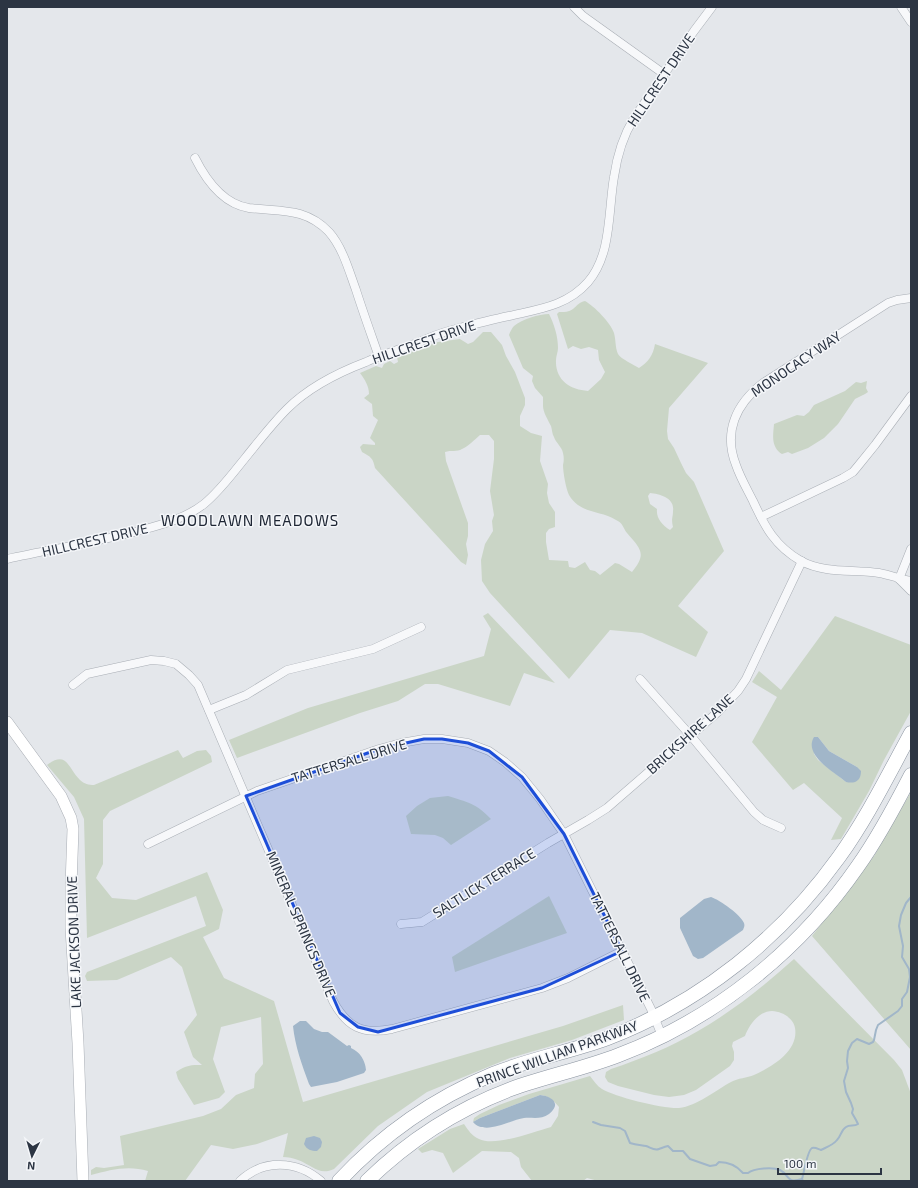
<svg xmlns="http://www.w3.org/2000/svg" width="918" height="1188" font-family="'Exo 2',sans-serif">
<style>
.green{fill:#cad5c6;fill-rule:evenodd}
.water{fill:#a1b6c9}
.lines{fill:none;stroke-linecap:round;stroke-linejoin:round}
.stream{stroke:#a1b6c9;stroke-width:2}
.street-casing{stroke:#a9aeb5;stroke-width:9}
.secondary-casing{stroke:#a9aeb5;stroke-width:12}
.highway-casing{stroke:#8c95a1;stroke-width:15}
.street{stroke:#f7f8fa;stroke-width:8}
.secondary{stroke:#fff;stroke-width:11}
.highway{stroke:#fff;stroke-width:14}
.marked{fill:#1d4ed8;fill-opacity:0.2;stroke:#1d4ed8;stroke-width:3;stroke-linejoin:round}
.labels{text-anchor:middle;stroke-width:3;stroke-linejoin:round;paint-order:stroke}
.street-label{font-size:14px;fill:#2c3543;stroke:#f4f6f9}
.neighbourhood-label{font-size:15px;letter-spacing:1px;fill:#1e2634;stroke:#f4f6f9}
</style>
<rect width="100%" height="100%" fill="#e4e7eb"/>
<g class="green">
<path d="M585,301C594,306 611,323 614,333C616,340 615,347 618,354C621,359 634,365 639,368C648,362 653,356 655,344L708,363L669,408L667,431L668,439L674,448L681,463L686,473L694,482L724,551L678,606L708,632L696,657L642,633L610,630L569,679L490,593L482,581L481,560L485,544L493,531L492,521L494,515L490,491L494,459V441L489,435H480C474,440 469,446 462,449C457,452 451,450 445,452L446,461L468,523V536L466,544L468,555L466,565L461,562L375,468C373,458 371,457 362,452L360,447L363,444L375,445V443L370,438L378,420L373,416L372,404L364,398L369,394C369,386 365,380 360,373L376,366L382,368L384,364L390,361L394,364L398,362L397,357L438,342L460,339L468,344L473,342L483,332H491L502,345L506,356L515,372L525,398V405L520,416V426L531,433L542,436L540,461L548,484L547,493L549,503L555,512V527L549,529L546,533V542L549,560L568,561L569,567L575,568L585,562L590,570L595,571L600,575L615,563L619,564L632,572C647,554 641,549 627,533C623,528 623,523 616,520C600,510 580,514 569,495C566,489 563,472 563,465C564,461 564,457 563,453C562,447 556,443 554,437C552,434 552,429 551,426C548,420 543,412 543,406C543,403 543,400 543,397L535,388L532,381L533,376L523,368L509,335C510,332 512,328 514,326C522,319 539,314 549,314C554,324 558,336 558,348C558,352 556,356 556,360C555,380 570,390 588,391L601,379L605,372L599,360L598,350L589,347L581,349L573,346L568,349L557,314L559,312C577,313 573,304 585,301ZM650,493C660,494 675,498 673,511C673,518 671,518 673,527L670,530C662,525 656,518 657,509L650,504L648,496Z"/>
<path d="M867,381L866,388L868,392L865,394L855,399L838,424L824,438L808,448L792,454L788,452L782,454C771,447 773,436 774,424L797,415L804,416L809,412L814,405L845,391L856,382L861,383Z"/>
<path d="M488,613L555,683L524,673L510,706L438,684H425L398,701L360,713L237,758L229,740L308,708L484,656L491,629L483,616Z"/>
<path d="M835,616L911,645V711L884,760L869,791L841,839L831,840L842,818L804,783L793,790L752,742L777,697L752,682L759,671L781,690ZM818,737L829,751L857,767L846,782L818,760L814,754Z"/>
<path d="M178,750L183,758L197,751L206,750L211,756L212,762L110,811L103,820V864L96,878L112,898L136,900L207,872L223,910L219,929L203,937L224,978L274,1001L303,1102L563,1026L623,1005L624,1020L572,1040L510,1058L427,1092L378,1126L334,1169C319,1176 312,1165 298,1160C293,1158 288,1157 283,1157L288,1133L257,1144L233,1149L211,1145L185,1181H145L148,1171C128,1165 110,1170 91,1175V1170L96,1167L104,1168L124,1165L120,1136L203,1116L221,1109L236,1095L254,1088L255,1074L263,1064L261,1017L221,1027L213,1059L225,1092L219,1098L194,1105L178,1079L176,1072C186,1065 191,1065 202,1065L193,1057L184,1032L197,1015L182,967L171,957L117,980L87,981L85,976L87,972L206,926L196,896L87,938L84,819L74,797L47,765C67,750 68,768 80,780C84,784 89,785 94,785Z"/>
<path d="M911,792V1050L812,936L874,856Z"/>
<path d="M448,796C467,802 476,803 491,819L451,845L443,838L435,835L411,834L406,816L417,806L430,798Z"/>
<path d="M549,896L567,933L455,972L452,957Z"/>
<path d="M794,959L894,1060L902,1070L911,1094V1181H598L587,1178L583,1181H532L521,1167L519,1158L511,1152L482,1151L453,1173L443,1153L432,1150L422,1153L418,1149L450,1129L464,1124C468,1130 472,1136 479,1139C495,1147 533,1132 551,1127L558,1116L559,1107C553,1100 549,1096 540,1095L480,1118L473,1122L474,1118L480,1114L499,1105L529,1094L590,1076C594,1081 597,1086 602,1089C615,1097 664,1109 679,1108C697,1106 716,1090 731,1082C738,1078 747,1078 754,1075C772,1067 799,1051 795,1028C794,1021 787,1015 781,1013C779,1012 775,1011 772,1011C759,1011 749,1025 745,1036L733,1042L732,1046L734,1052V1060L730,1066L696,1090L684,1095L669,1097L654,1095L618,1086L608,1082L605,1077L606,1072L611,1069C641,1059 671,1047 698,1031C733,1011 765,985 794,959Z"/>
</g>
<g class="water">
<path d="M814,737H818L829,751L857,767L861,771C861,781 855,784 846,782C834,772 803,755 814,737Z"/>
<path d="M711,897C720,900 741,915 744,923C745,926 744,927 743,930L703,958L698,959L693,956L680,928V918L704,899Z"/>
<path d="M300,1021H306L314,1029L322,1032H328L347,1046L349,1045L351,1046V1048C360,1052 365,1060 366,1070L364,1073L337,1082L311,1087L309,1084C302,1065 295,1046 293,1026Z"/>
<path d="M540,1095C552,1096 562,1104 549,1114C541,1120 532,1117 524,1118C510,1120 485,1136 473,1122L480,1118Z"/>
<path d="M314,1136L320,1138L322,1142L321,1147L317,1151C311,1151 307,1150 304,1144L306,1138Z"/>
</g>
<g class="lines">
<g class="stream">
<path d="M593,1122L601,1125L620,1128L625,1131L630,1143C636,1145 640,1145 646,1146C650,1147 654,1151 659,1149C662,1148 664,1147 668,1146L673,1151H683L690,1159L710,1166L716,1165L719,1162C729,1162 737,1166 743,1173H748C754,1168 773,1167 780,1170C790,1175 786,1184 802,1179"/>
<path d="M803,1181L802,1179C804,1173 807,1151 812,1148C815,1147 818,1149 821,1150C827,1147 833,1145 837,1140C841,1136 841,1130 846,1127C850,1124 854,1127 858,1124L856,1120L852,1113L853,1109L851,1103L846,1092L844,1081L848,1068L847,1061L848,1051L852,1043L857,1039L869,1044L873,1042L874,1040L876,1030L878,1025L898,1011L902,1006V999L907,992L910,977L909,969L902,957L903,946L899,926L901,915L906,903L911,897"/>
</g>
<defs>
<g id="street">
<path d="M574,7L583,16L664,74"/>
<path d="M901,7L911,22"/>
<path d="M195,158C206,180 223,204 249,208C280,212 305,207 329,232C343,248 349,271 356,290C363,312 371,334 379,357"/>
<path d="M911,298L897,300L888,303L763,383C736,404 723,432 736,465C740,477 747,489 753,501C765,527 775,546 801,561C826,574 852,569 879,573C890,575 900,579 911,581"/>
<path d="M761,517L843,478L853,472L858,466L875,445L911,396"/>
<path d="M7,559C52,549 98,542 142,530C164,524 186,518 204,504C220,491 233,473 246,457C259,441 272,424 287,409C309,387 337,373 366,362C382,355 400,349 417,343C428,338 440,333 452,330C471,325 490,320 509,316C539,309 567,306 588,282C612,254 608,211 614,177C617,156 623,136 634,118L694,31L712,7"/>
<path d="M899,579L911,549"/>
<path d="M899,579L911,591"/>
<path d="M640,679L691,736L754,812L763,820L781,828"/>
<path d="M73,685L87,674L151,660L164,661L176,664L189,675L198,685L333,1001C347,1027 362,1035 392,1029L542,988L568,978L622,951"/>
<path d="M209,710L246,695L287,670L373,649L421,627"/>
<path d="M148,844L257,791L379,749L401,743L424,739H442L468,743L489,751L505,762L522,777L540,799L564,834L651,1009L662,1036"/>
<path d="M401,924L422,922L548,843L588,820L607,808L719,711L738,691L746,679L802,561"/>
<path d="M240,1181C263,1159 297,1160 321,1181"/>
</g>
<path id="secondary" d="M7,722L61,796L71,818L73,829L71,886V928L78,1043L83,1181"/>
<g id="highway">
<path d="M339,1181C382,1135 435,1098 493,1074C530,1059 570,1052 608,1038C701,1002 781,938 839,857C867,818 888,775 911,733"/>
<path d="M367,1181C408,1141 458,1109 511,1089C547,1076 583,1069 619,1055C715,1019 800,950 858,866C878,838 895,806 911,775"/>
</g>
</defs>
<use href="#street" class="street-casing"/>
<use href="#secondary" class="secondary-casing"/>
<use href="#highway" class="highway-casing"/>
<use href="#street" class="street"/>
<use href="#secondary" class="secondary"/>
<use href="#highway" class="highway"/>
</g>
<path class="marked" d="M424,739H442L468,743L489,751L522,777L564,834L622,951L542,988L378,1032L358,1027L340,1013L246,796L379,749Z"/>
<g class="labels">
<g class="street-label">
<text transform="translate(661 80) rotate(-56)" y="5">HILLCREST DRIVE</text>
<text transform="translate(424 342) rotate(-19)" y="5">HILLCREST DRIVE</text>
<text transform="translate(796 364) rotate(-34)" y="5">MONOCACY WAY</text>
<text transform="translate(95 540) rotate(-13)" y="5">HILLCREST DRIVE</text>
<text transform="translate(690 734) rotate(-42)" y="5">BRICKSHIRE LANE</text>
<text transform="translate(349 761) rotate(-17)" y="5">TATTERSALL DRIVE</text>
<text transform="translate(484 883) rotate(-32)" y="5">SALTLICK TERRACE</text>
<text transform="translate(301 924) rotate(67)" y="5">MINERAL SPRINGS DRIVE</text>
<text transform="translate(74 942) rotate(-92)" y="5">LAKE JACKSON DRIVE</text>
<text transform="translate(620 947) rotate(64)" y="5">TATTERSALL DRIVE</text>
<text transform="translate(557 1054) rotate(-20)" y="5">PRINCE WILLIAM PARKWAY</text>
</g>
<g class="neighbourhood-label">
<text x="250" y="526">WOODLAWN MEADOWS</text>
</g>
</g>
<rect width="918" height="1188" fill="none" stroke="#2c3543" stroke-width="16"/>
<g transform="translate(32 1156) rotate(185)" stroke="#f4f6f9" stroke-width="3" paint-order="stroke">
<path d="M0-3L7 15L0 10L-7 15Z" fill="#2c3543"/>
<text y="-6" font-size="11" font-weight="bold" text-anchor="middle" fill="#2c3543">N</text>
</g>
<path d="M778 1168v6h103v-6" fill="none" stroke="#2c3543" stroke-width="2"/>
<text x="784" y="1168" font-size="12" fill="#2c3543" stroke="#f4f6f9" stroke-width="3" paint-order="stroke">100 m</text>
</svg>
